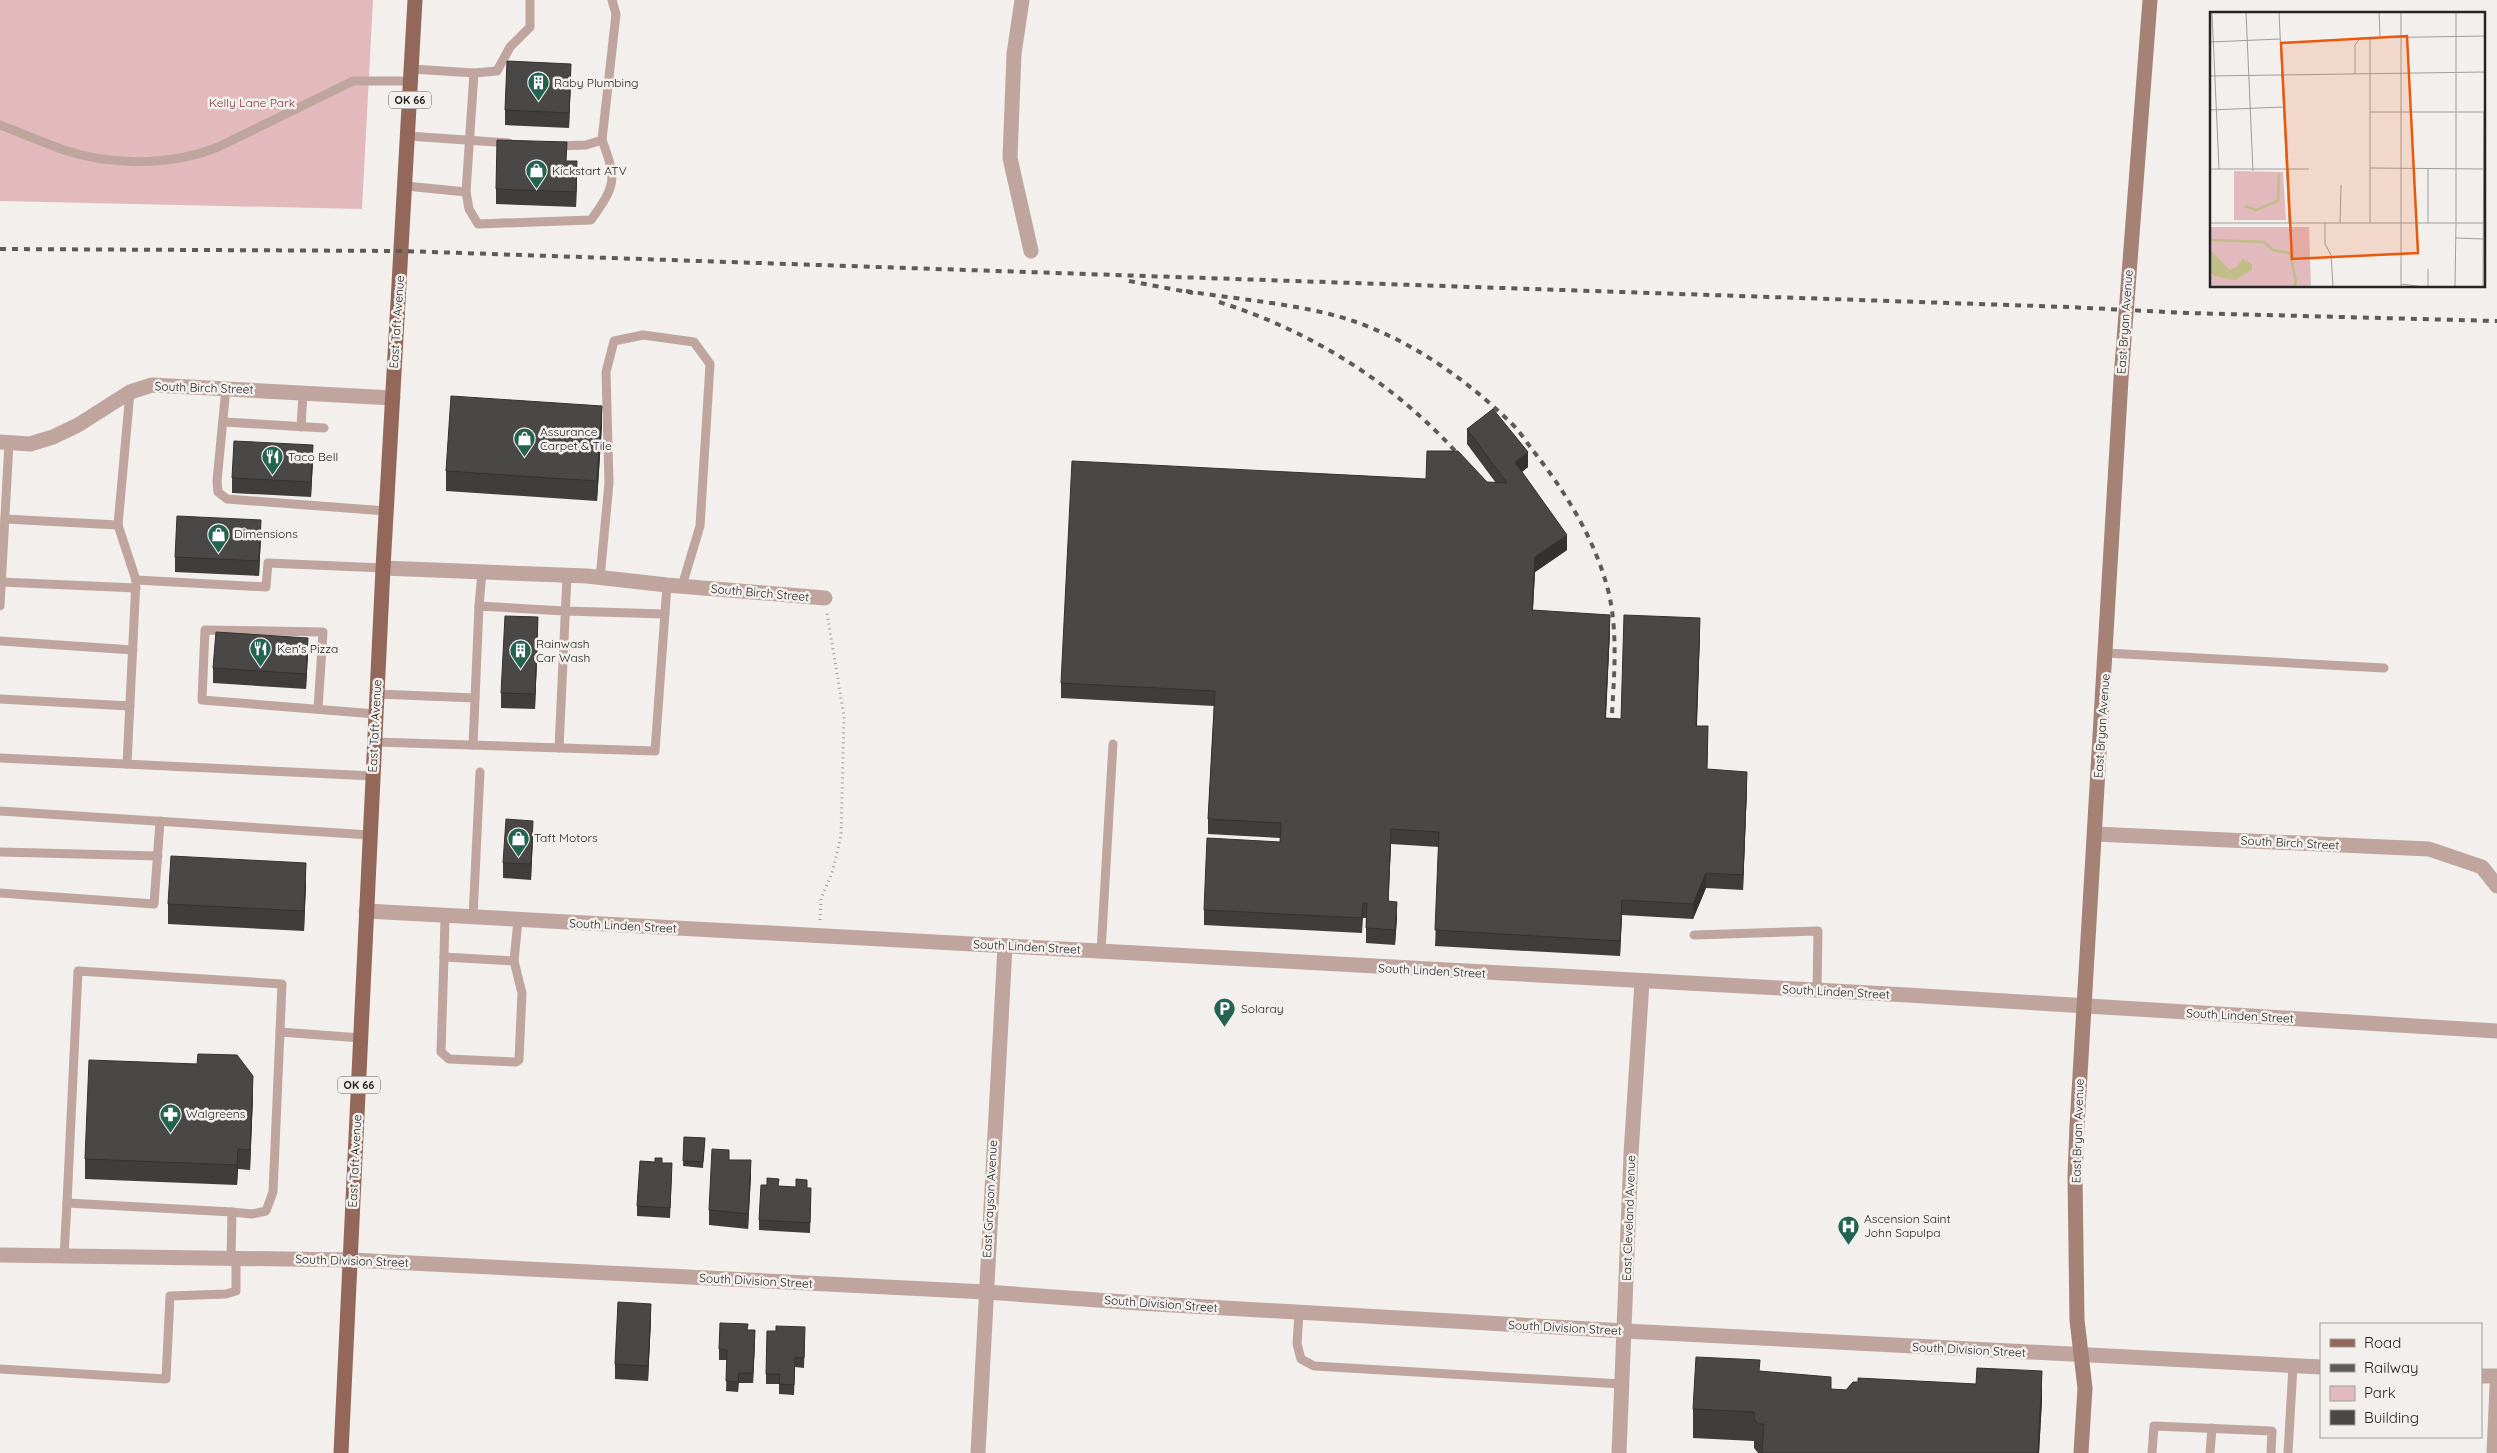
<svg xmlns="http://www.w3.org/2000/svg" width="2497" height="1453" font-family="Quicksand,sans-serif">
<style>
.green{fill:#e2babd}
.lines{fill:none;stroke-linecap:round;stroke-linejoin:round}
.path{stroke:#9f9d9b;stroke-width:3;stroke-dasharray:1 4;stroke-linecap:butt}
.lane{stroke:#bfa59e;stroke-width:9}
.street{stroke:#bfa59e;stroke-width:15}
.secondary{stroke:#a68176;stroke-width:15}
.primary{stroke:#93675a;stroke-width:15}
.rail{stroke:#5c5b5a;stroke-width:4;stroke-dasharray:6 6;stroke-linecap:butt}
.wall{fill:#403e3c}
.shaded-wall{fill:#343231}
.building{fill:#4a4846;stroke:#343231}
.labels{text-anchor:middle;stroke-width:5;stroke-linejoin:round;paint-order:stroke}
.shield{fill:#f2efec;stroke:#626160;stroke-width:1}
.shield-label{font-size:11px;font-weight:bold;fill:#252424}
.poi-label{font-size:12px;fill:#252424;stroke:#f2efec;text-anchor:start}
.park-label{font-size:12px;fill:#813842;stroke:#f2efec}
.street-label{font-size:12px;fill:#252424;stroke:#f2efec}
.inset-river{fill:none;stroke:#c1bd87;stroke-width:2.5}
.inset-road{fill:none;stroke:#a09e9c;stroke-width:1}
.view{fill:#e8590c;fill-opacity:0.15;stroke:#e8590c;stroke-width:2.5}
.inset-edge{fill:none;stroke:#252424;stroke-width:2.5}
</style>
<rect width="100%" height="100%" fill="#f2efec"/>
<path class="green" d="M0,0H373L362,209L0,201Z"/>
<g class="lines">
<path class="path" d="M820,920L821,899L832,873L841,836L844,716L827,613"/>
<g class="lane">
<path d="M412,69L474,73L497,71L510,47L530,27V0"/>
<path d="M474,73L466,192L469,209L478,224L591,220C616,185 617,180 602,140"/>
<path d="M0,125C21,133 42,142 64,150C112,166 171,166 218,147L353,81H411"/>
<path d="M408,136L509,143"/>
<path d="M557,146L586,145L602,140L616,14L612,0"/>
<path d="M406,186L466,192"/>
<path d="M226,388L217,481L218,492L227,499L386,511"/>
<path d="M225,422L324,428"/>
<path d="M301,427L303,393"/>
<path d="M5,519L118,525"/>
<path d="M600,578L609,483L606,372L614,341L643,335L694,342L710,364L700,526L682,586"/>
<path d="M136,580L266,587L268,563L383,568"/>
<path d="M1,582L136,588"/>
<path d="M0,606L9,443"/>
<path d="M479,606L482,572"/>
<path d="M0,641L133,650"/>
<path d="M2106,653L2384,668"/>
<path d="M377,694L475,698"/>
<path d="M0,699L130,706"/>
<path d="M318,709L323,632L205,630L202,700L376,714"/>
<path d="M375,742L655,751L667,585"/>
<path d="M473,745L479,606L565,611L665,614"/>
<path d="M559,748L567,576"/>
<path d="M0,758L373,776"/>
<path d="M127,764L136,580L118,525L130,392"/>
<path d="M0,811L370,835"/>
<path d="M0,852L158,856"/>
<path d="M0,893L154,904L160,821"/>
<path d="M445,916L444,957L514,961L518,920"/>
<path d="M473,917L480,772"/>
<path d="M1694,935L1818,931L1817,991"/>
<path d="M1101,952L1113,744"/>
<path d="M444,957L441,1052L449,1059L516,1062L519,1060L522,993L514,961"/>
<path d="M67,1203L78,971L282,984L280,1032"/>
<path d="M64,1256L67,1203L232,1212"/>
<path d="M231,1259L232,1212L252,1214L266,1211L273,1192L280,1032L361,1038"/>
<path d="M1299,1313L1297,1344L1301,1359L1314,1366L1622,1384"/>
<path d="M0,1369L166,1379L170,1296L226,1294L236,1291V1259"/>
<path d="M2152,1453L2154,1426L2272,1431L2271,1453"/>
<path d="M2210,1453L2212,1428"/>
<path d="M2288,1453L2293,1366"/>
</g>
<g class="street">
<path d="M1022,0L1014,54L1010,158L1031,251"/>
<path d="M0,442L30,444L53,437L78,425L130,392L152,385L393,398"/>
<path d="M383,568L587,576L667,585L825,598"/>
<path d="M2095,834L2429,849L2482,867L2497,886"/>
<path d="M366,911L1907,995L2497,1031"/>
<path d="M0,1255L351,1260L986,1292L1139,1303L1625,1331L2321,1367"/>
<path d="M2481,1376H2497"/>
<path d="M978,1453L1005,946"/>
<path d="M1619,1453L1631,1154L1642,982"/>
<path d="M2494,1453L2497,1386"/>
</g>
<path class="secondary" d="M2081,1453L2085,1388L2077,1320L2075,1176L2077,1126L2121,379L2150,0"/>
<path class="primary" d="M341,1453L383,568L415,0"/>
<g class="rail">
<path d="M0,249L402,251L2068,307L2187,313L2497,321"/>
<path d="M1129,281L1193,293"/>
<path d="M1186,291C1240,300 1305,304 1356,322C1413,342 1467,380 1510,422C1518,429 1525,440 1531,448C1565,491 1596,540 1609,594C1619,639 1613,686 1611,733"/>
<path d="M1219,302C1314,332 1399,386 1465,462"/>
</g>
</g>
<g class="wall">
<path d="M571,79L569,128L505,125V110Z"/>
<path d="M567,161L577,176L576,207L496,204V189Z"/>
<path d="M602,425L597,501L446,491V471Z"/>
<path d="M1467,429L1528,467L1522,472L1567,550L1535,572L1533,610L1610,630L1606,718L1621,719L1700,633L1697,726L1708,741L1707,769L1747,787L1743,890L1706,888L1693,919L1622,915L1620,956L1435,946L1439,847L1391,844L1388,901L1397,917L1395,945L1366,943V918H1363L1362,933L1204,925V910L1280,842V838L1208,834V819L1214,706L1061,698V683L1426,479L1496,483L1467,444Z"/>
<path d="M313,460L311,497L232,493V478Z"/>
<path d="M261,535L259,576L175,572V557Z"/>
<path d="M538,632L535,709L501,708V693Z"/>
<path d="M308,653L306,689L213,683V668Z"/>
<path d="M533,836L531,880L503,878V863Z"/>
<path d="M306,883L304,931L168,924V904Z"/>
<path d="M253,1096L250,1170L238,1169L237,1185L85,1179V1159Z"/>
<path d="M684,1137L705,1138L703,1168L683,1166Z"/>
<path d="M729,1160L751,1175L748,1229L709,1225V1210Z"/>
<path d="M662,1163L672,1173L670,1218L637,1216V1206Z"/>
<path d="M779,1186L807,1188L811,1198L810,1233L759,1230V1220Z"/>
<path d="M651,1319L648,1381L615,1379V1364Z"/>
<path d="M748,1330L755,1340L753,1383H739L738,1392L726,1391L727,1360H719V1349Z"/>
<path d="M805,1338L804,1368L795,1367L794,1395L779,1394V1384H766V1374Z"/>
<path d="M1760,1371L1831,1389L2042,1400L2039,1453H1758L1754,1448V1441L1693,1438V1409Z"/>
</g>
<g class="shaded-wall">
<path d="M571,64V79L569,128V113Z"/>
<path d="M577,161V176L576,207V192Z"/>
<path d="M602,406V425L597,501V481Z"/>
<path d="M313,445V460L311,497V482Z"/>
<path d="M1528,452V467L1515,477V462Z"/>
<path d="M261,520V535L259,576V561Z"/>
<path d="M1567,535V550L1535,572L1532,625L1535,557Z"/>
<path d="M1610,615V630L1605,733V718Z"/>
<path d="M538,617V632L535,709V694Z"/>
<path d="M1700,618V633L1696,741V726Z"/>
<path d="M308,638V653L306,689V674Z"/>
<path d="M1747,772V787L1743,890V875Z"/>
<path d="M533,821V836L531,880V864Z"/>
<path d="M1391,829V844L1388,916V901Z"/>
<path d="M306,863V883L304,931V911Z"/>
<path d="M1706,873V888L1693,919V904Z"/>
<path d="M1622,900V915L1620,956V941Z"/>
<path d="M1397,902V917L1395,945V930Z"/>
<path d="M253,1076V1096L250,1170V1150Z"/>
<path d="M238,1149V1169L237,1185V1165Z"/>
<path d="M751,1160V1175L748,1229V1214Z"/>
<path d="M651,1304V1319L648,1381V1366Z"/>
<path d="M755,1330V1340L753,1383V1373Z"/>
<path d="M2042,1371V1400L2039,1453H2038Z"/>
</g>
<g class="building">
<path d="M507,61L571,64L569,113L505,110Z"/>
<path d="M497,140L567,142L566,161H577L576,192L496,189Z"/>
<path d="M451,396L602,406L597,481L446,471Z"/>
<path d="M1493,409L1528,452L1515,462L1567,535L1535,557L1532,610L1610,615L1605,718L1621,719L1624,615L1700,618L1696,726H1708L1707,769L1747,772L1743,875L1706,873L1693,904L1622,900L1620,941L1435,930L1439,832L1391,829L1388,901L1397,902L1395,930L1366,928L1367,903H1363L1362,918L1204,910L1207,838L1280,842L1281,823L1208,819L1215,691L1061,683L1072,461L1426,479L1427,451H1458L1487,482L1507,483L1467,429Z"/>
<path d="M234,441L313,445L311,482L232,478Z"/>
<path d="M177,516L261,520L259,561L175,557Z"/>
<path d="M505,616L538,617L535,694L501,693Z"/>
<path d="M216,632L308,638L306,674L213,668Z"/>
<path d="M506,819L533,821L531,864L503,863Z"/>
<path d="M171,856L306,863L304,911L168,904Z"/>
<path d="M198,1054L237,1055L253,1076L250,1150L238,1149L237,1165L85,1159L89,1060L197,1064Z"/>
<path d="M684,1137L705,1138L703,1162L683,1161Z"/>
<path d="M712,1149L729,1150V1160H751L748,1214L709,1210Z"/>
<path d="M655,1158H662V1163H672L670,1208L637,1206L640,1161L655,1162Z"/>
<path d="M767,1178L779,1179L778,1186L796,1187V1179L807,1180V1188H811L810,1223L759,1220L761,1185H767Z"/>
<path d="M618,1302L651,1304L648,1366L615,1364Z"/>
<path d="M720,1323L748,1324L747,1330H755L753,1373H739L738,1382L726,1381L727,1350L719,1349Z"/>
<path d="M776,1326L805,1327L804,1358L795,1357L794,1385L779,1384L780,1374H766L767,1331H776Z"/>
<path d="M1696,1357L1760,1360L1759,1371L1831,1377V1389L1846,1390L1853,1382H1858V1378L1976,1384L1977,1368L2042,1371L2038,1453H1762L1764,1424H1758L1754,1419V1412L1693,1409Z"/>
</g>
<defs>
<symbol id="building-pin" viewBox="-11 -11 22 30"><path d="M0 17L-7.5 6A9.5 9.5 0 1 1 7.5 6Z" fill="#236352" stroke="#f2efec"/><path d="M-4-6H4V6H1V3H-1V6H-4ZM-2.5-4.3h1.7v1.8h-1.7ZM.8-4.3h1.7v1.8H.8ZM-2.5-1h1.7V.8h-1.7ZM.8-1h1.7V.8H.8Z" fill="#fff"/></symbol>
<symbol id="shop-pin" viewBox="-11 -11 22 30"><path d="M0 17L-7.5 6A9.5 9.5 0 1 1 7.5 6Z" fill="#236352" stroke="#f2efec"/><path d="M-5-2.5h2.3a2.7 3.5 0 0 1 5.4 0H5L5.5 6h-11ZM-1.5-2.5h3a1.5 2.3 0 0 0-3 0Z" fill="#fff"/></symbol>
<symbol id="restaurant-pin" viewBox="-11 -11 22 30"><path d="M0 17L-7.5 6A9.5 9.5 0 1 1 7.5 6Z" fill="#236352" stroke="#f2efec"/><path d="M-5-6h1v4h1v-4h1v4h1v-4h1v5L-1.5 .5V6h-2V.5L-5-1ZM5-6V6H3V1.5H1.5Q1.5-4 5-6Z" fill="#fff"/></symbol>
<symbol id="parking-pin" viewBox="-11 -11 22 30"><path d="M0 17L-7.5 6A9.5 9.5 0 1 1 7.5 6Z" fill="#236352" stroke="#f2efec"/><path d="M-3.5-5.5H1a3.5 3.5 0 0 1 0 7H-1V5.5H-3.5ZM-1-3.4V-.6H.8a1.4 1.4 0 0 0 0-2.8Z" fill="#fff"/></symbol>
<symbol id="pharmacy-pin" viewBox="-11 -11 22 30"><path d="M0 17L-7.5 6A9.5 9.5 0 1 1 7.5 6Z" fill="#236352" stroke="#f2efec"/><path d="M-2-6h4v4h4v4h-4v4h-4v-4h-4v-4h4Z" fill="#fff"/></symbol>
<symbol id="hospital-pin" viewBox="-11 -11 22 30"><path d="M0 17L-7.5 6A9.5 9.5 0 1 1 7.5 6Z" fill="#236352" stroke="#f2efec"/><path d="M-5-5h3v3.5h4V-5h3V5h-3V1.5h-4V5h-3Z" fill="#fff"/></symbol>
</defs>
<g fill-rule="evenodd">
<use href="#building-pin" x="526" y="70" width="25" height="34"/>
<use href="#shop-pin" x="524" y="158" width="25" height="34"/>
<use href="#shop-pin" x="512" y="426" width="25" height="34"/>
<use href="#restaurant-pin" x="260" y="444" width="25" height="34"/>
<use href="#shop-pin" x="206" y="522" width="25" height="34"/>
<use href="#restaurant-pin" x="248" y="636" width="25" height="34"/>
<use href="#building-pin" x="508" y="638" width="25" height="34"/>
<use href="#shop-pin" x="506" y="826" width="25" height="34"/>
<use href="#parking-pin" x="1212" y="996" width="25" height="34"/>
<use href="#pharmacy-pin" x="158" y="1102" width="25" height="34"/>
<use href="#hospital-pin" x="1836" y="1214" width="25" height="34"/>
</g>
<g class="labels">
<g class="shield">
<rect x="389" y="91.5" width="42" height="17" rx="4"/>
<rect x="338" y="1076.5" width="42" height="17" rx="4"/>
</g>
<g class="shield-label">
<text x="410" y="104">OK 66</text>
<text x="359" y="1089">OK 66</text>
</g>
<g class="poi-label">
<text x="554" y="87">Raby Plumbing</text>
<text x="552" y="175">Kickstart ATV</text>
<text x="540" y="436">Assurance<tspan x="540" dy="14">Carpet &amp; Tile</tspan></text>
<text x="288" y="461">Taco Bell</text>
<text x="234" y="538">Dimensions</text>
<text x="536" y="648">Rainwash<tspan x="536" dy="14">Car Wash</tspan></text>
<text x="277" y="653">Ken's Pizza</text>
<text x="534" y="842">Taft Motors</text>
<text x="1241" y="1013">Solaray</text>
<text x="186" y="1118">Walgreens</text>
<text x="1864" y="1223">Ascension Saint<tspan x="1864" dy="14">John Sapulpa</tspan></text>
</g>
<g class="park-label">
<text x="252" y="107">Kelly Lane Park</text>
</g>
<g class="street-label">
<text transform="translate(397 322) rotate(-86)" y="4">East Taft Avenue</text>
<text transform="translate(2125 322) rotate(-86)" y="4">East Bryan Avenue</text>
<text transform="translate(204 388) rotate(2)" y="4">South Birch Street</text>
<text transform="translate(760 593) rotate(5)" y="4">South Birch Street</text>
<text transform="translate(375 726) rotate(-87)" y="4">East Taft Avenue</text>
<text transform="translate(2102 726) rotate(-86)" y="4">East Bryan Avenue</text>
<text transform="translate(2290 843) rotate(3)" y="4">South Birch Street</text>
<text transform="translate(623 926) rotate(3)" y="4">South Linden Street</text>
<text transform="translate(1027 947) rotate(3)" y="4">South Linden Street</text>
<text transform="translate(1432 971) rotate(3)" y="4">South Linden Street</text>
<text transform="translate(1836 992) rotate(3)" y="4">South Linden Street</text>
<text transform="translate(2240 1016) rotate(3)" y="4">South Linden Street</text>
<text transform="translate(2078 1131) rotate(-88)" y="4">East Bryan Avenue</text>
<text transform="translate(355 1161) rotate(-87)" y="4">East Taft Avenue</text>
<text transform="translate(990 1199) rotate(-87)" y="4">East Grayson Avenue</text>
<text transform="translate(1629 1218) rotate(-88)" y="4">East Cleveland Avenue</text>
<text transform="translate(352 1261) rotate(2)" y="4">South Division Street</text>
<text transform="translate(756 1281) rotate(3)" y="4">South Division Street</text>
<text transform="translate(1161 1304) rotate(4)" y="4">South Division Street</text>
<text transform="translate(1565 1328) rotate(3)" y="4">South Division Street</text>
<text transform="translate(1969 1350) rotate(3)" y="4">South Division Street</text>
</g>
</g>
<g transform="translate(2210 12)">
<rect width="275" height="275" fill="#f2efec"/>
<path d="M24,159L73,160L76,208H24ZM0,215H99L101,275H0Z" fill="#e2babd"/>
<path d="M0,238L20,258L27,255L32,247L42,252V258L25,268L4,264L0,258Z" fill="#c1bd87"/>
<path class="inset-river" d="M35,194L46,198L68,189L69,162M0,228L54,230L63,238L80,241L86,270L84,275"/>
<path class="inset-road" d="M2,0L9,157M36,0L43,159M69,0L79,211M169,0L170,24M191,0V275M0,30L70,27M145,62V33L150,26L275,24M0,64L275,60M0,98L73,95M160,100H274M160,156L273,157M218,156V211M0,157H99M0,211H275M115,211V232L121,243L123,275M130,211L131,173M160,211V25M246,211V0M246,226L274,227M191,272L215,275M218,275V257M245,275L246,211M273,275L274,100"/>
<path class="view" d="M197,24L208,241L82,247L71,31Z"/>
<rect width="275" height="275" class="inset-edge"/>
</g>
<rect x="2320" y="1323" width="162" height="115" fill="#f2efec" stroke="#a09e9c"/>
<rect x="2330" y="1339" width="25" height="8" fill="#93675a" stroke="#a09e9c"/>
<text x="2364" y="1348" font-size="15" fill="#252424">Road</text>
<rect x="2330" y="1364" width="25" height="8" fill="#5c5b5a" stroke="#a09e9c"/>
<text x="2364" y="1373" font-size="15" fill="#252424">Railway</text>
<rect x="2330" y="1386" width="25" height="15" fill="#e2babd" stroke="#a09e9c"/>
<text x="2364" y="1398" font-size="15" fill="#252424">Park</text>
<rect x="2330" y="1410" width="25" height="15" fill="#4a4846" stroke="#a09e9c"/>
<text x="2364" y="1423" font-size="15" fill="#252424">Building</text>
</svg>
